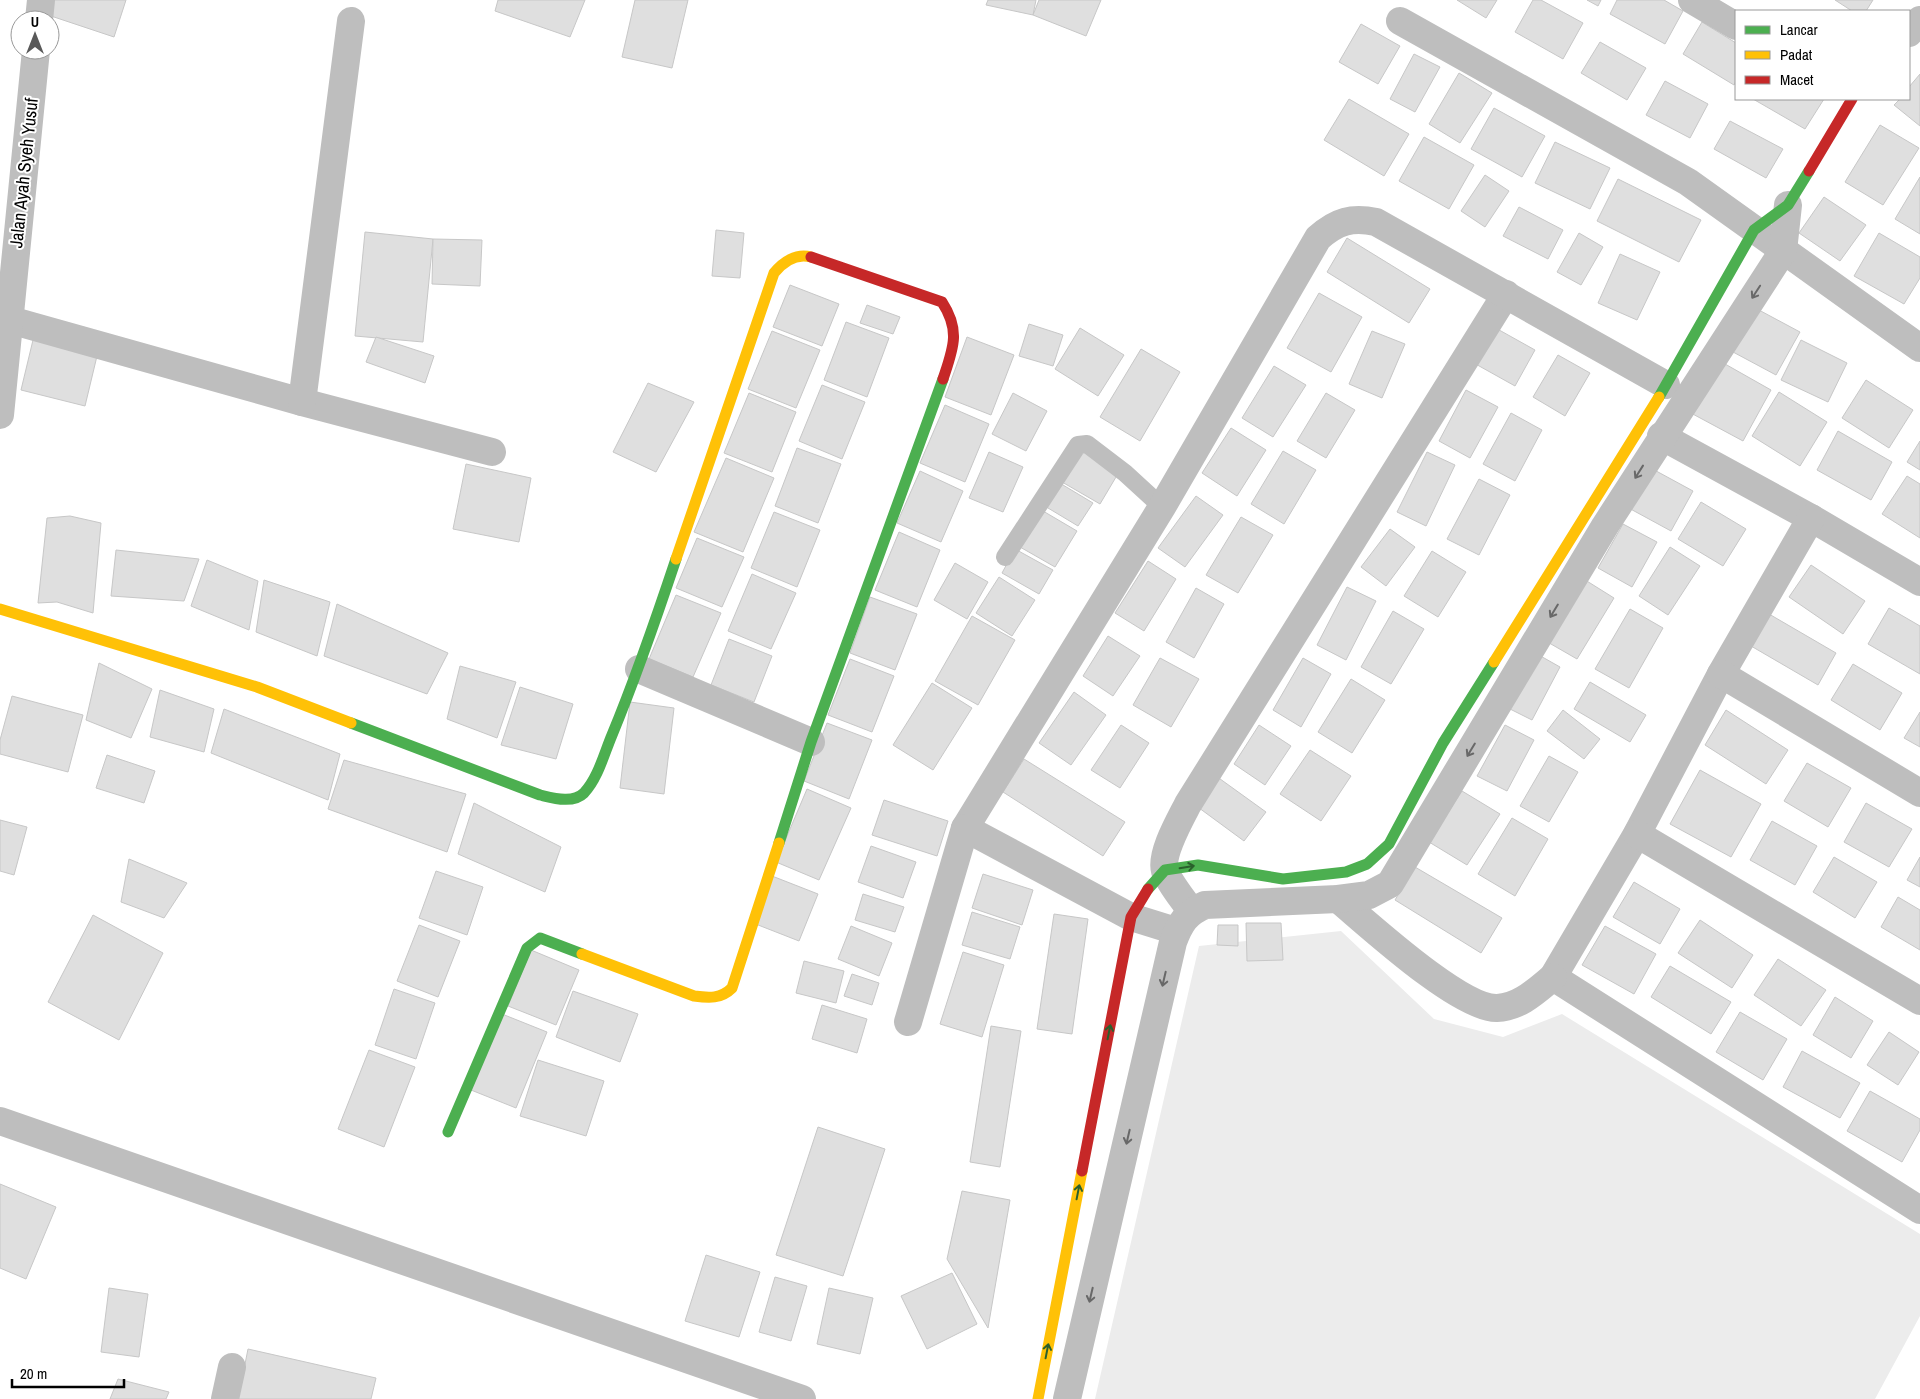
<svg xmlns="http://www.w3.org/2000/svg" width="1920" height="1399" font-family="'Archivo Narrow',sans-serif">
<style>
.green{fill:#ececec}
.building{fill:#dfdfdf;stroke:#c7c7c7}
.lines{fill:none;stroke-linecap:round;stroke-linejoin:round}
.lane{stroke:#bebebe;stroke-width:18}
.street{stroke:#bebebe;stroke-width:28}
.fast{stroke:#4caf50;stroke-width:11}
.slow{stroke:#ffc107;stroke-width:11}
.jam{stroke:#c62828;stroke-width:11}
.oneway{stroke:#686868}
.oneway2{stroke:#2a602c}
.labels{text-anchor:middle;stroke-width:4;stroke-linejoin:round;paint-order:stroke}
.street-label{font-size:18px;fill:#000;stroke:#fff}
</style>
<rect width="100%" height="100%" fill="#fff"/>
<path class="green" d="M1341,931L1434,1019L1503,1037L1562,1014L1920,1234V1316L1875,1399H1095L1199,946Z"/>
<g class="building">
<path d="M50,0H126L114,37L45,14Z"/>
<path d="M498,0H585L570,37L495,11Z"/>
<path d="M635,0H688L672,68L622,57Z"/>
<path d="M988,0H1036L1033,15L986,5Z"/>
<path d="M1039,0H1101L1086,36L1033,15Z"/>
<path d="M1457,0H1497L1486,18Z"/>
<path d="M1533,0H1541L1583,23L1563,59L1515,32Z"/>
<path d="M1587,0H1601L1598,6Z"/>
<path d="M1617,0H1664L1683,11L1665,44L1610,14Z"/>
<path d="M1835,0H1873L1866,11H1852Z"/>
<path d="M1702,22L1736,43V81L1734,85L1683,54Z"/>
<path d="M1361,24L1400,46L1378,84L1339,62Z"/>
<path d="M1600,42L1646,68L1627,100L1581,73Z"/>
<path d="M1414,54L1440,67L1415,112L1390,99Z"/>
<path d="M1459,73L1492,93L1460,143L1429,124Z"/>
<path d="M1920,74V126L1894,105L1900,99H1909V87Z"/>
<path d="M1665,81L1708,104L1690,138L1646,115Z"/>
<path d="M1349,99L1409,134L1384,176L1324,140Z"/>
<path d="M1753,99H1824L1805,129Z"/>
<path d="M1494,108L1545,136L1522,177L1471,149Z"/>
<path d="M1730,121L1783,149L1766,178L1714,149Z"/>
<path d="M1880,125L1919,148L1883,205L1845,182Z"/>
<path d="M1424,137L1474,165L1449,209L1399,181Z"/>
<path d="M1555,142L1610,168L1590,209L1535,183Z"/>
<path d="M1485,175L1509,191L1485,227L1461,211Z"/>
<path d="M1920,177V234L1895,219Z"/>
<path d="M1618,179L1701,220L1679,262L1597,221Z"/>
<path d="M1824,197L1866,225L1840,261L1799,233Z"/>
<path d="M1519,207L1563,230L1548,259L1503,236Z"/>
<path d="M716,230L744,233L740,278L712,276Z"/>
<path d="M365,232L433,239L423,342L355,336Z"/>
<path d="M1579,233L1603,247L1581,285L1557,272Z"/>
<path d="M1879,233L1920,257V278L1904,304L1854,276Z"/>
<path d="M1347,238L1430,289L1409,323L1327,272Z"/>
<path d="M433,239L482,240L480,286L432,284Z"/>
<path d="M1620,254L1660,272L1637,320L1598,303Z"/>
<path d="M790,285L839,304L822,346L773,327Z"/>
<path d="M1319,293L1362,317L1331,372L1287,348Z"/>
<path d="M867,305L900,317L893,334L860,323Z"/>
<path d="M1757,309L1800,332L1776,375L1733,352Z"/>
<path d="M846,322L889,338L867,397L824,380Z"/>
<path d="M1029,324L1063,335L1053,366L1019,356Z"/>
<path d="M1492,326L1535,350L1515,386L1472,362Z"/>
<path d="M1080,328L1124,355L1098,396L1055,369Z"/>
<path d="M772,331L820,350L796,408L748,389Z"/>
<path d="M1372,331L1405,344L1382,398L1349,384Z"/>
<path d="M376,337L434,356L425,383L366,362Z"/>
<path d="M967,337L1014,355L991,415L945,397Z"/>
<path d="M33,340L97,356L85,406L21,390Z"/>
<path d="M1801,340L1847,363L1828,402L1781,380Z"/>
<path d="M1141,349L1180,372L1140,441L1100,417Z"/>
<path d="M1558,355L1590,373L1565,416L1533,397Z"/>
<path d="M1718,360L1771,390L1743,441L1689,412Z"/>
<path d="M1274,366L1306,385L1273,437L1242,418Z"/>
<path d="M1866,380L1913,410L1889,448L1842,418Z"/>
<path d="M648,383L694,402L656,472L613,452Z"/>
<path d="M822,385L865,402L842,459L799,441Z"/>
<path d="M1466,390L1498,407L1470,458L1439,441Z"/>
<path d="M1779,392L1827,422L1800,466L1752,436Z"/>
<path d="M749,393L796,412L772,472L724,453Z"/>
<path d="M1013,393L1047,411L1026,451L992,434Z"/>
<path d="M1326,393L1355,410L1326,458L1297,441Z"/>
<path d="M945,405L989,424L965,482L920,463Z"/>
<path d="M1511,413L1542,430L1515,481L1483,464Z"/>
<path d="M1231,428L1266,450L1237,496L1202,473Z"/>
<path d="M1838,431L1892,462L1871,500L1817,470Z"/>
<path d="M1920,441V470L1907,462Z"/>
<path d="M797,448L841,464L818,523L775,506Z"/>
<path d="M1081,450L1119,472L1100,504L1062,482Z"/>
<path d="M1283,451L1316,470L1284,524L1251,504Z"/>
<path d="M989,452L1023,467L1003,512L969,498Z"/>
<path d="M1427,452L1455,465L1426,526L1397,512Z"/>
<path d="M726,458L774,478L743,552L694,532Z"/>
<path d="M466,464L531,478L519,542L453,529Z"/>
<path d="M1647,466L1693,491L1671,531L1625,506Z"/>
<path d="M920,471L963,491L941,542L897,523Z"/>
<path d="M1907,476L1920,484V538L1882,514Z"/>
<path d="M1479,479L1510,495L1479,555L1447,539Z"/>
<path d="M1058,482L1093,503L1078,526L1043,505Z"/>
<path d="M1196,496L1223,515L1185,567L1158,548Z"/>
<path d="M1701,502L1746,529L1723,566L1678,539Z"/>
<path d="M1043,511L1077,531L1055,567L1020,547Z"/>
<path d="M774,512L820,530L797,587L751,568Z"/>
<path d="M70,516L101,523L93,613L57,602L38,603L47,518Z"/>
<path d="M1241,517L1273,535L1238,593L1206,575Z"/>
<path d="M1623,524L1657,542L1632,587L1598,568Z"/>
<path d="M1390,529L1415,547L1386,586L1361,567Z"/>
<path d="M899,532L940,550L917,607L875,590Z"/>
<path d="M697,538L744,557L722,607L676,588Z"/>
<path d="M1670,547L1700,566L1668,615L1639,596Z"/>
<path d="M1015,549L1053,570L1039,594L1002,573Z"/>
<path d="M116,550L199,559L184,601L111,596Z"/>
<path d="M1432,551L1466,572L1438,617L1404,596Z"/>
<path d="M207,560L258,581L249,630L191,606Z"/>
<path d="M1148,561L1176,579L1144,631L1115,613Z"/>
<path d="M955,563L988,582L967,619L934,600Z"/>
<path d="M1811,565L1865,601L1843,634L1789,597Z"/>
<path d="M752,574L796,593L771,649L728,631Z"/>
<path d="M999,577L1035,600L1012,636L976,613Z"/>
<path d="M1582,578L1614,598L1577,659L1544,640Z"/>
<path d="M264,580L330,602L317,656L256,632Z"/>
<path d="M1347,587L1376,601L1346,660L1317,645Z"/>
<path d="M1196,588L1224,604L1194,658L1166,642Z"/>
<path d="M676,595L721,613L693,677L649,659Z"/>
<path d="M870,597L917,614L895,670L850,653Z"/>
<path d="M337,604L448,653L427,694L324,656Z"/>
<path d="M1889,608L1920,626V674L1868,644Z"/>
<path d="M1630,609L1663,628L1629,688L1595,669Z"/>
<path d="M1393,611L1424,629L1391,684L1361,667Z"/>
<path d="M1769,614L1836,653L1818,685L1751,646Z"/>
<path d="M972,616L1015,640L978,705L935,681Z"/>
<path d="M1108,636L1140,656L1113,696L1083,676Z"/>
<path d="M729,639L772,656L754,702L711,685Z"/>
<path d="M1537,654L1560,667L1532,720L1508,708Z"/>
<path d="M1160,658L1199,679L1171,727L1133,705Z"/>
<path d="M1303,658L1331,674L1301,727L1273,710Z"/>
<path d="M850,659L894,676L872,732L828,715Z"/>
<path d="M99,663L152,689L131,738L86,720Z"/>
<path d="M1853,664L1902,693L1880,730L1831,700Z"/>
<path d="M460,666L516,682L497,738L447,719Z"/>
<path d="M1351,679L1385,700L1352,753L1318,732Z"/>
<path d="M1590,682L1646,715L1630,742L1574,709Z"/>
<path d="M932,683L972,708L933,770L893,745Z"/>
<path d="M520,687L573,704L556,759L501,745Z"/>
<path d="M160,690L214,709L204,752L150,737Z"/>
<path d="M1074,692L1106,715L1071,765L1039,743Z"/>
<path d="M12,696L83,715L68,772L0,754V740Z"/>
<path d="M630,702L674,708L664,794L620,788Z"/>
<path d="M224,709L340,754L328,800L211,753Z"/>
<path d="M1563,710L1600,739L1584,759L1547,731Z"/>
<path d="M1726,710L1788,750L1766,784L1705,745Z"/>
<path d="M1920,712V747L1904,738Z"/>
<path d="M827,723L872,740L849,799L804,781Z"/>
<path d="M1121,725L1149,743L1120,788L1091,770Z"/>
<path d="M1259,725L1291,746L1265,785L1234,764Z"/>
<path d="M1505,725L1534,740L1507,791L1477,776Z"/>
<path d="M1310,750L1351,776L1321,821L1280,794Z"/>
<path d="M107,755L155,771L144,803L96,788Z"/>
<path d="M1549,756L1578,772L1549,822L1520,806Z"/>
<path d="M1024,759L1125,822L1103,856L1003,792Z"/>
<path d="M344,760L466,794L447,852L328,809Z"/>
<path d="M1807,763L1851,788L1828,827L1784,801Z"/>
<path d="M1700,770L1761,804L1731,857L1670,824Z"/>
<path d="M1216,776L1266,812L1244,841L1195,805Z"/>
<path d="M807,789L851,808L819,880L776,862Z"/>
<path d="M1462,791L1500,814L1467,865L1429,842Z"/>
<path d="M884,800L948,821L937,856L872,835Z"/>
<path d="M474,803L561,847L545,892L458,854Z"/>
<path d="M1866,803L1912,829L1889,867L1844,842Z"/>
<path d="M1512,818L1548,839L1515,896L1478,874Z"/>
<path d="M0,820L27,827L14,875L0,871Z"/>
<path d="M1772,821L1817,846L1795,885L1750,860Z"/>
<path d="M871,846L916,862L903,898L858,882Z"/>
<path d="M1834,857L1877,882L1855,918L1813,892Z"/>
<path d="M1920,857V887L1907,880Z"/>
<path d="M129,859L187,883L164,918L121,902Z"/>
<path d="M1415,867L1502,918L1481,953L1395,900Z"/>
<path d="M436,871L483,887L467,935L419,918Z"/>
<path d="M983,874L1033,890L1022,925L972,908Z"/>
<path d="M772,876L818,894L799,941L753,923Z"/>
<path d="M1634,882L1680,909L1660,944L1613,917Z"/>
<path d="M863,894L904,907L895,932L855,920Z"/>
<path d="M1898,897L1920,910V950L1881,927Z"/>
<path d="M972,912L1020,927L1010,959L962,945Z"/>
<path d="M1054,914L1088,919L1072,1034L1037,1029Z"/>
<path d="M93,915L163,953L119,1040L48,1002Z"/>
<path d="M1700,920L1753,955L1732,988L1678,953Z"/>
<path d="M1246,923H1281L1283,960L1247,961Z"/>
<path d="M419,925L460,941L438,997L397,981Z"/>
<path d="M1218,925H1238V946L1217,945Z"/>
<path d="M851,926L892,943L879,976L838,959Z"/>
<path d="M1605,926L1656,954L1634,994L1582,965Z"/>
<path d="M531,950L579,970L556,1025L508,1006Z"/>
<path d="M963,952L1004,965L982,1037L940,1024Z"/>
<path d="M1778,959L1826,990L1801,1026L1754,995Z"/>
<path d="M804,961L844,971L836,1003L796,993Z"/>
<path d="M1670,966L1731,1002L1711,1034L1651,997Z"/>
<path d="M852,974L879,983L872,1005L844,996Z"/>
<path d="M394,989L435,1003L416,1059L375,1045Z"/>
<path d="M573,991L638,1014L620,1062L556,1037Z"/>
<path d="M1835,997L1873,1021L1851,1058L1813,1035Z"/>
<path d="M822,1005L867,1019L857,1053L812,1039Z"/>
<path d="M1740,1012L1787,1039L1763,1080L1716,1052Z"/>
<path d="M502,1014L547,1032L516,1108L471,1090Z"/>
<path d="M991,1026L1021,1031L1000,1167L970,1162Z"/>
<path d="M1889,1032L1919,1052L1898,1085L1867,1065Z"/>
<path d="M369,1050L415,1067L384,1147L338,1129Z"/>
<path d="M1802,1051L1860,1083L1840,1118L1783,1087Z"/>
<path d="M538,1060L604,1081L586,1136L520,1116Z"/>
<path d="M1870,1091L1920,1119V1130L1902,1162L1847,1131Z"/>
<path d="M818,1127L885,1149L843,1276L776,1255Z"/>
<path d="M0,1184L56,1207L26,1279L0,1268Z"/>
<path d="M962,1191L1010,1200L988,1328L947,1259Z"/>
<path d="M706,1255L760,1272L739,1337L685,1321Z"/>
<path d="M952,1273L977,1324L927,1349L901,1296Z"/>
<path d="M775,1277L807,1286L791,1341L759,1332Z"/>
<path d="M109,1288L148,1294L139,1357L101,1352Z"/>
<path d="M829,1288L873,1298L860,1354L817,1344Z"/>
<path d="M248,1349L376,1378L371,1399H238Z"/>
<path d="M118,1379L169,1392L166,1399H110Z"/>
</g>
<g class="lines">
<path class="lane" d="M1005,557L1078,445L1087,444L1125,473L1162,507"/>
<g class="street">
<path d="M1692,0L1736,26"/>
<path d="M39,20L41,0"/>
<path d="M1400,21L1688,182L1920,348"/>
<path d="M1909,33L1920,20"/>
<path d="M10,320L302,402L492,452"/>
<path d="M302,402L351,21"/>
<path d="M0,415L36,50"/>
<path d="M1661,436L1811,518L1920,582"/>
<path d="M1811,518L1721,674L1637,834L1553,977L1920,1210"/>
<path d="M639,669L811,742"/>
<path d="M1721,674L1920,793"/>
<path d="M1637,834L1920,1001"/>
<path d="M1338,899C1369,925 1460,1009 1497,1008C1520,1007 1536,991 1553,977"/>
<path d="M1191,911C1183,899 1170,884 1165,871C1160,854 1180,820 1188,804L1506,294"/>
<path d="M1176,931L1131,917L965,828L1162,507L1318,238C1337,221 1352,217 1376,222L1666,385"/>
<path d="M908,1022L965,828"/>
<path d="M0,1121L802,1399"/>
<path d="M225,1399L232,1367"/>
<path d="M1067,1399L1173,942C1180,923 1186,913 1205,905L1338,899L1369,895L1390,884L1605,526L1783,251L1788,205"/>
</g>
<g class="fast">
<path d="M1659,397L1754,230L1788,205L1809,171"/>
<path d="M351,723L540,795C553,798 573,804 584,793C598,778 604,754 612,735C636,677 656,619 676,559"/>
<path d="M779,843L811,742L943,379"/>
<path d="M1148,889L1165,870L1198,865L1283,879L1346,872L1367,864L1389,844L1443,743L1494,662"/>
<path d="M448,1132L527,948L540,938L582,954"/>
</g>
<g class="slow">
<path d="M676,559L774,273C783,262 796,253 811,257"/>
<path d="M0,609L257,687L351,723"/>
<path d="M1494,662L1659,397"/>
<path d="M582,954L694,996C709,998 721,999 732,988L779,843"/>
<path d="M1038,1399L1082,1171"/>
</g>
<g class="jam">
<path d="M1809,171L1852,99"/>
<path d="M811,257L942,302C961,331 953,349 943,379"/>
<path d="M1082,1171L1131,917L1148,889"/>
</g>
</g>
<defs><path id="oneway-shaft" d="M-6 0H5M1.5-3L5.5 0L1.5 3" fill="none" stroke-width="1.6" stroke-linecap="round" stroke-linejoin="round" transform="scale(1.25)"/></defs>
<g class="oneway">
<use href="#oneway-shaft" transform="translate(1756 292) rotate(123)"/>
<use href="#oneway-shaft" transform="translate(1639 472) rotate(122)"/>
<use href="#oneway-shaft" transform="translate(1554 611) rotate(121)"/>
<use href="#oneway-shaft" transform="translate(1471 750) rotate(121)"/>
<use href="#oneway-shaft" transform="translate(1164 979) rotate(103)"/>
<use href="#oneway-shaft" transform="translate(1128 1137) rotate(103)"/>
<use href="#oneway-shaft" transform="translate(1091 1295) rotate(103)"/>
</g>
<g class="oneway2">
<use href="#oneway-shaft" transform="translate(1187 867) rotate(-9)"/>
<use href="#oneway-shaft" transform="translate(1109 1032) rotate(-79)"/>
<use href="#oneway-shaft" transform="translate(1078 1192) rotate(-79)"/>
<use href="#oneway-shaft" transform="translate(1047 1351) rotate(-79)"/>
</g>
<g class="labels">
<g class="street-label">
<text transform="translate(24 173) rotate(-84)" y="6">Jalan Ayah Syeh Yusuf</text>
</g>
</g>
<rect x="1735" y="10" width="175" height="90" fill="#ffffff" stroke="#999999"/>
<rect x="1745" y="26" width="25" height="8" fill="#4caf50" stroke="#999999"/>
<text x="1780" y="35" font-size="15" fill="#000000">Lancar</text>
<rect x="1745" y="51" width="25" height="8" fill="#ffc107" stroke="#999999"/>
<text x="1780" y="60" font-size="15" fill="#000000">Padat</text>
<rect x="1745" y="76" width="25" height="8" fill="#c62828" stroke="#999999"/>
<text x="1780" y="85" font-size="15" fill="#000000">Macet</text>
<g transform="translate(35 35)"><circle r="24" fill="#ffffff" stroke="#999999"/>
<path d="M0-4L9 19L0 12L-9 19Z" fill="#595959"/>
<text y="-8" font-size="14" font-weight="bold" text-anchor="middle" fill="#000000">U</text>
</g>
<path d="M12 1379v8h112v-8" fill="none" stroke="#000000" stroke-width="2.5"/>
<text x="20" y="1379" font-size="15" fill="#000000" stroke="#ffffff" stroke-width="4" paint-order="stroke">20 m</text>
</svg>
